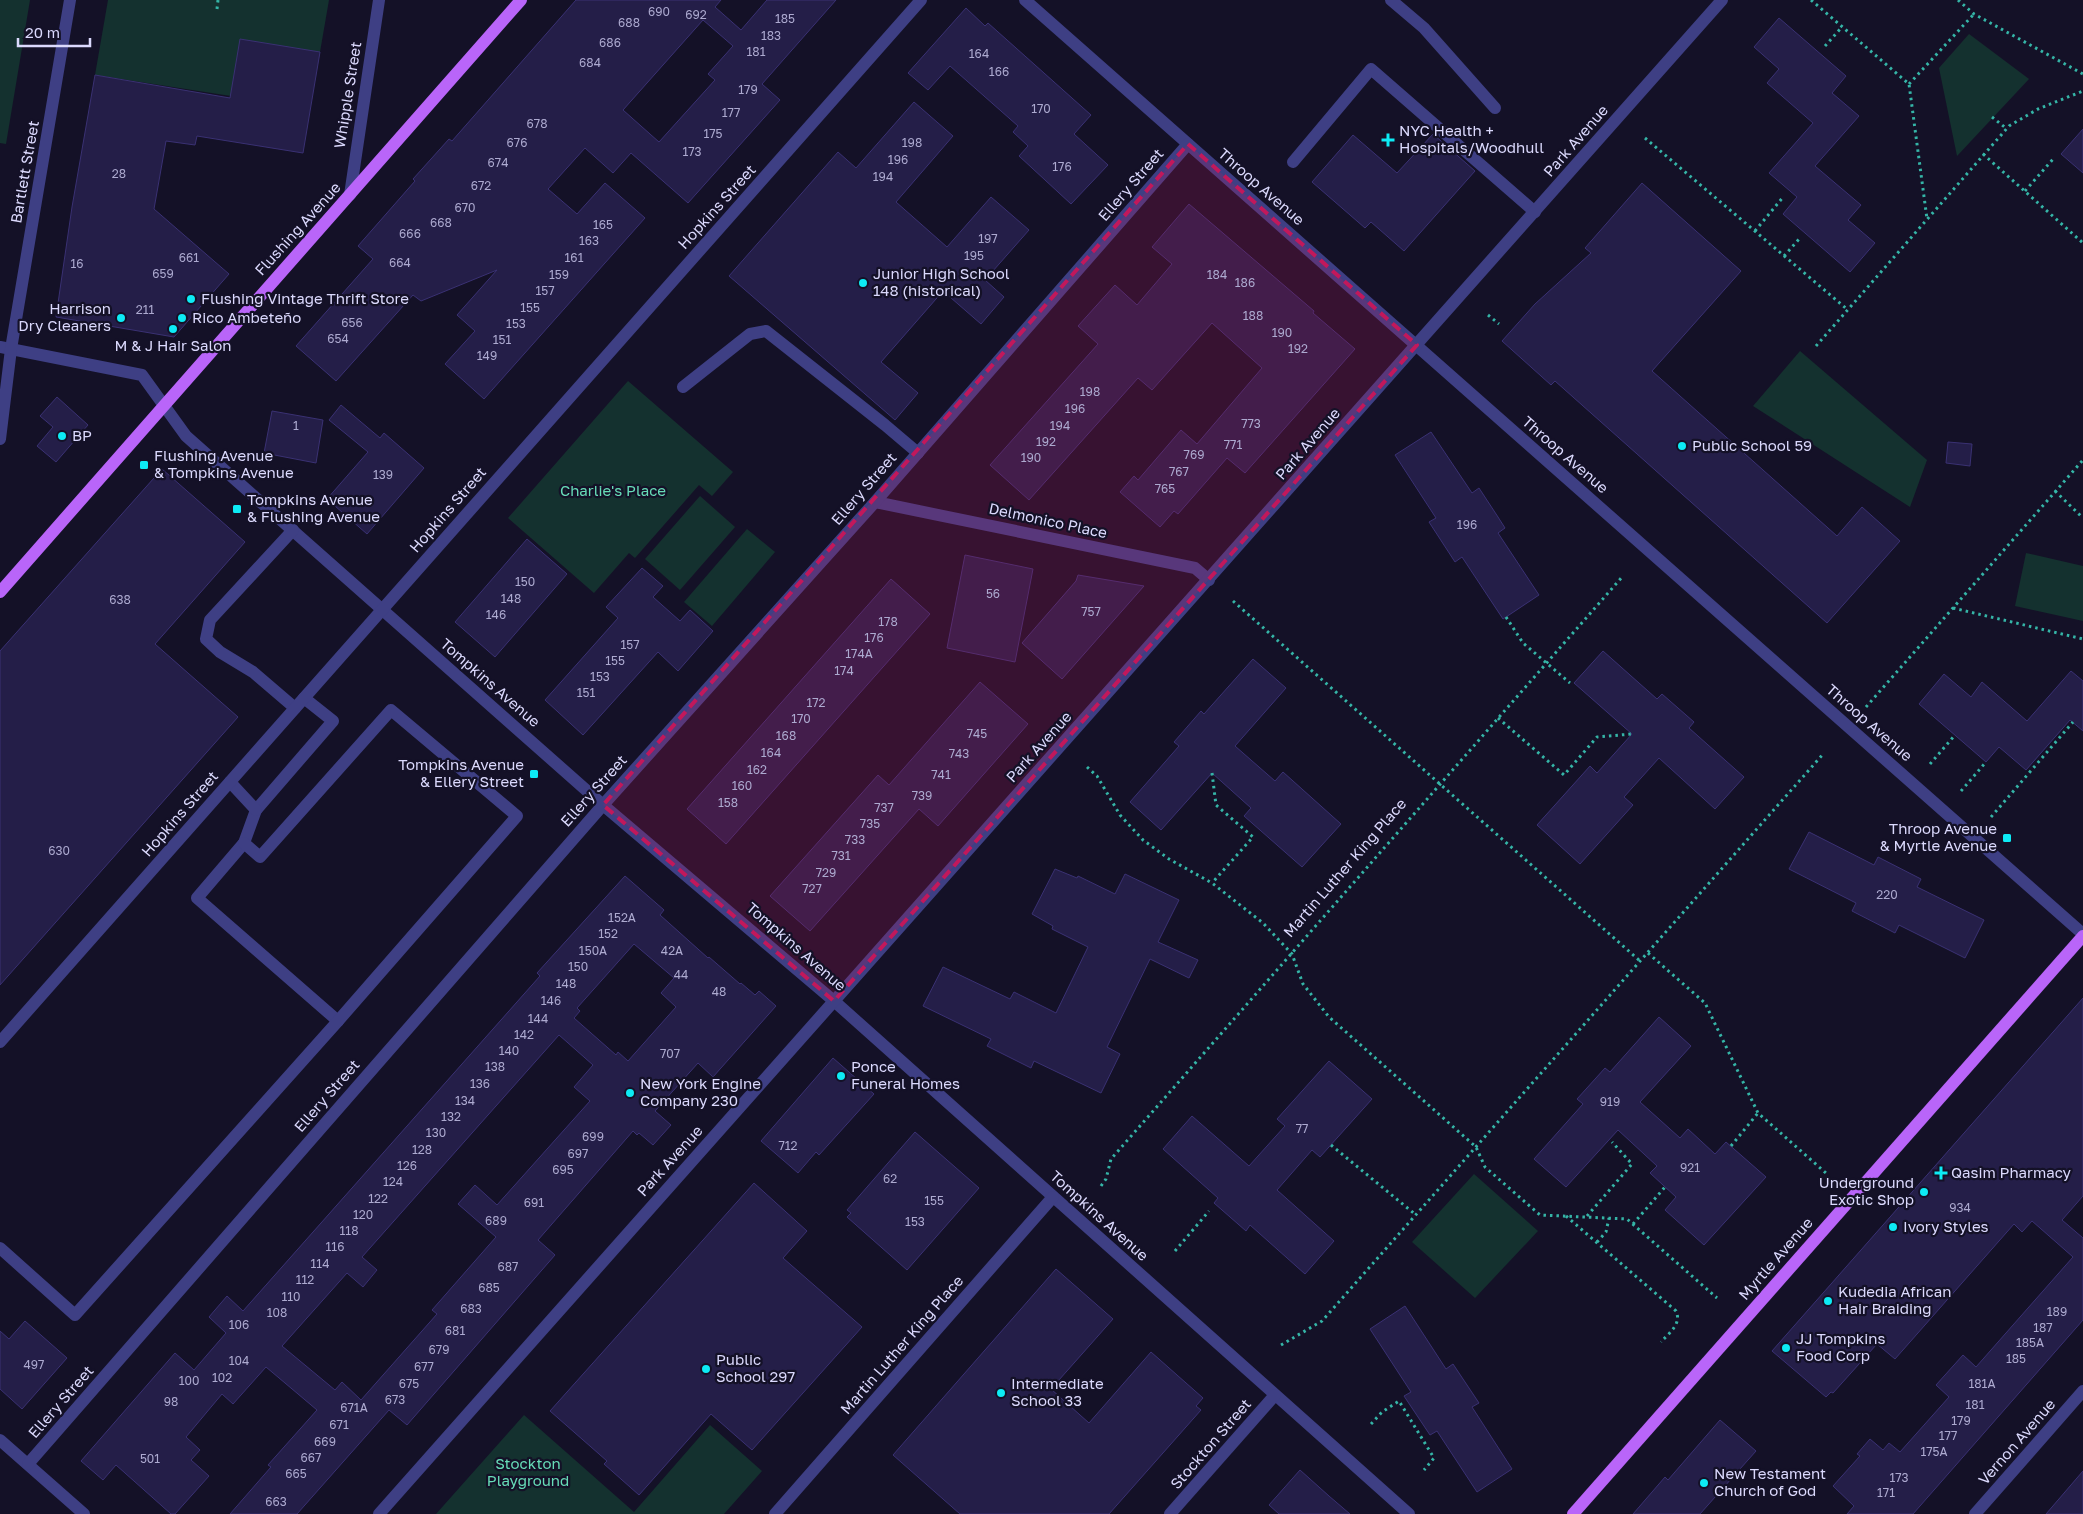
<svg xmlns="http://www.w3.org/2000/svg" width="2083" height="1514" font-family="'Golos Text',sans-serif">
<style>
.green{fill:#14312f}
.building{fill:#241e48;stroke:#3a3173;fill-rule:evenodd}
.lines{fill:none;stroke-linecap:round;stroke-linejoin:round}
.path{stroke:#35b5a7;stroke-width:3;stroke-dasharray:2.5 4;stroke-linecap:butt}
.minor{stroke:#3e3f84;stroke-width:12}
.major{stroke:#b965f9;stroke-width:12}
.marked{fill:#c2185b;fill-opacity:0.2;stroke:#c2185b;stroke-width:4;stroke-dasharray:10 6;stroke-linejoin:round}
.poi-dot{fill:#0debf5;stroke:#141127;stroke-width:2}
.labels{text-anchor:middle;stroke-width:4.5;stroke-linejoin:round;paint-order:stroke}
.number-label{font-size:12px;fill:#adaad0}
.street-label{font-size:15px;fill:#dbd9fd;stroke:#141127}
.poi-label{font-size:15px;fill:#dbd9fd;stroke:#141127;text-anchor:start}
.park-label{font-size:15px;fill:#67dcb8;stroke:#141127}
</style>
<rect width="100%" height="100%" fill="#141127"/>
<g class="green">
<path d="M0,0H30L6,144L0,143Z"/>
<path d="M108,0H329L320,52L231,96L95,75Z"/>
<path d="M1969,34L2029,79L1957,156L1939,68Z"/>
<path d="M1800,351L1927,460L1910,507L1753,406Z"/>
<path d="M628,381L733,472L712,496L699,485L635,558L629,553L594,593L508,518Z"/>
<path d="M700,496L735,527L680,590L645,559Z"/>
<path d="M747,529L775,552L712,626L684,602Z"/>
<path d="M2026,553L2083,566V621L2015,606Z"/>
<path d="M1474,1174L1538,1231L1475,1298L1412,1242Z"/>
<path d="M524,1415L634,1512L710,1425L762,1471L724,1514H436Z"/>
</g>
<g class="building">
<path d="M576,0H721L715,7L741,30L767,0H836L762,84L780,100L688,203L631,153L613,173L585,148L548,189L577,214L605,183L645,218L484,399L445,364L475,331L457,315L497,270L421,301L413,295L336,381L296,346L373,259L358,246L415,181L413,179L449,139L452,141ZM703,20L733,46L708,74L715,80L659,142L623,110Z"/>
<path d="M966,8L985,26L988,23L1091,115L1074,134L1108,165L1071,204L1019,156L1028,146L1013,132L1018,126L950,66L928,90L908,73Z"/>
<path d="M1779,18L1846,76L1832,93L1859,116L1815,166L1861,205L1848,220L1875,243L1850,272L1783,214L1797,197L1769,173L1813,123L1767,83L1779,69L1754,47Z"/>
<path d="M240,39L320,52L303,153L197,136L195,145L166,141L154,209L229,274L174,337L56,317L72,207L95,75L230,98Z"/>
<path d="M914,102L953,136L896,202L947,247L991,197L1029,230L985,280L1004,297L981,324L943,291L881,362L918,393L895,420L729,276L838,152L856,168Z"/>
<path d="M2083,129V173L2061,154Z"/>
<path d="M1433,134L1475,171L1404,251L1371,222L1365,228L1312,182L1353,135L1397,173Z"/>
<path d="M1642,183L1741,271L1652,371L1837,536L1862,507L1900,541L1827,623L1555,381L1551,385L1502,341L1535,304L1591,253L1585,248Z"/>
<path d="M1189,204L1314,311L1313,313L1355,349L1245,473L1227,458L1178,514L1174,511L1160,527L1120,492L1134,476L1138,480L1181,430L1197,444L1262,368L1212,323L1152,390L1138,378L1029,500L990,465L1098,344L1078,326L1115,285L1137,305L1172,264L1152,247Z"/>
<path d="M57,397L88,425L56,462L37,446L53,427L40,416Z"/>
<path d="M341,405L380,438L384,433L424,468L367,534L327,499L368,452L329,420Z"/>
<path d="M272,411L323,420L316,463L264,453Z"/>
<path d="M1431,432L1472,493L1479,488L1498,517L1505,528L1498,533L1539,595L1503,619L1462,557L1455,562L1429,522L1436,518L1395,455Z"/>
<path d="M1948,442L1972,444L1970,466L1946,463Z"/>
<path d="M162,469L245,542L155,644L238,717L0,985V651Z"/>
<path d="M527,539L567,574L495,657L455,622Z"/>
<path d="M965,555L1033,569L1015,662L947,648Z"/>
<path d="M642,568L663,586L653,597L680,621L690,610L713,631L678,671L658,652L583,735L545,700L618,618L606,607Z"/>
<path d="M1078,575L1144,586L1062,679L1022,643L1076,581Z"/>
<path d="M891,579L930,614L726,844L687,809Z"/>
<path d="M1603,651L1657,699L1662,694L1694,722L1689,728L1744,777L1715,809L1659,758L1624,797L1633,805L1580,864L1537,825L1590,766L1597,773L1632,734L1574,683Z"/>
<path d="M1253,659L1286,688L1235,746L1275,781L1283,772L1341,824L1302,867L1244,816L1251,808L1212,773L1161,830L1130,802L1179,746L1174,742L1201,711L1204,714Z"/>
<path d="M2071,671L2083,681V731L2070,720L2026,770L1999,747L1986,762L1919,704L1944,674L1971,697L1982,682L2027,721Z"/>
<path d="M980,682L1028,724L938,826L919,809L810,931L770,896L878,775L889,785Z"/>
<path d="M1809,832L1874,865L1878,857L1921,879L1917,887L1984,920L1965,958L1899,925L1895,933L1852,911L1856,903L1789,869Z"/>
<path d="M1055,869L1077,878L1078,876L1115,894L1125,874L1179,900L1158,942L1198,960L1189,978L1150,959L1107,1047L1120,1054L1101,1093L1034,1061L1031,1068L987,1046L991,1039L923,1006L943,967L1010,999L1014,992L1056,1013L1088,947L1052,929L1053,926L1032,914Z"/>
<path d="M625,876L664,910L660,915L708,958L709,957L740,984L741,983L755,995L759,991L776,1006L713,1077L698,1063L655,1111L671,1125L653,1145L639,1133L637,1135L633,1131L538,1240L555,1255L407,1425L389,1410L297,1514H230L271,1467L268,1465L317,1410L266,1367L233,1404L222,1394L186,1437L200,1450L191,1460L209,1476L175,1514H171L116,1465L103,1480L81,1461L175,1353L194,1370L226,1333L209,1317L227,1296L243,1311L540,976L537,973ZM634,944L674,978L661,993L676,1007L628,1061L618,1052L616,1055L574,1018L580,1011L577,1008ZM559,1035L593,1065L574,1087L590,1101L497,1205L475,1185L458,1204L496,1237L432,1310L437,1314L361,1400L342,1382L335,1390L282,1346L347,1273L363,1287L377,1270L362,1257Z"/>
<path d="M2083,998V1196L2062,1220L2083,1238V1320L1913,1514H1847L1854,1506L1833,1486L1860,1456L1857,1454L1870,1439L1883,1450L1889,1443L1900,1452L1949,1397L1936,1385L1963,1355L1976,1367L2073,1257L2032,1221L2022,1232L2014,1224L1895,1359L1877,1344L1833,1393L1831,1392L1826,1397L1772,1351Z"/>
<path d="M1659,1017L1691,1046L1640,1102L1680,1138L1688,1129L1715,1154L1726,1142L1766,1177L1704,1245L1665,1210L1676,1197L1650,1173L1657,1166L1618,1130L1566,1187L1534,1159L1583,1104L1577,1099L1605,1068L1610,1072Z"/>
<path d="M833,1058L874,1094L819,1155L816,1152L798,1173L761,1141Z"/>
<path d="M1329,1061L1372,1099L1320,1157L1312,1150L1277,1190L1334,1241L1305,1274L1250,1225L1246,1231L1214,1203L1218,1198L1163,1149L1192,1116L1249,1166L1285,1126L1277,1119Z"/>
<path d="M915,1132L979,1188L907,1270L847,1217L851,1213L847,1210Z"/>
<path d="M754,1183L807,1231L783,1258L862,1327L752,1450L711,1414L639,1495L604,1464L607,1461L550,1411Z"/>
<path d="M1056,1269L1113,1319L1051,1389L1089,1423L1151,1352L1203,1398L1196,1406L1201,1410L1109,1514H960L893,1455Z"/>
<path d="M1405,1306L1446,1369L1453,1364L1479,1403L1472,1407L1512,1469L1477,1492L1437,1431L1430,1435L1404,1396L1411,1392L1370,1329Z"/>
<path d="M25,1321L67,1358L22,1409L0,1389V1331L9,1339Z"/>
<path d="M1720,1420L1756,1451L1700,1514H1633L1665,1477L1668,1480Z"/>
<path d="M1300,1470L1329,1496L1350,1514H1279L1269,1505Z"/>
<path d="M2083,1471V1514H2046Z"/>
</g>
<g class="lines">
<g class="path">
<path d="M1811,0L1909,84L1927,219"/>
<path d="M1958,0L1974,14L2083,74"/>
<path d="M217,9L218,0"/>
<path d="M1825,46L1842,27"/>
<path d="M1909,84L1974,14"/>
<path d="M1992,117L2007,129"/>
<path d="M1645,138L1848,310"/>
<path d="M1983,154L2083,243"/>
<path d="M2025,191L2054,158"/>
<path d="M1755,231L1784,196"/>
<path d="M1784,256L1800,238"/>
<path d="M1488,315L1499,324"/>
<path d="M1816,346L2009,126L2038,109L2083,91"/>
<path d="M2055,491L2083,518"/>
<path d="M1233,601L1640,961"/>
<path d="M1953,608L2083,639"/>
<path d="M1506,617L1523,643L1570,683"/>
<path d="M1866,707L2083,460"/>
<path d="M1498,718L1564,775L1597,737L1632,734"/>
<path d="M1930,764L1955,735"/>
<path d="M1087,767L1097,776L1120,815L1143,840L1169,859L1212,883L1263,923L1292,954L1303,984L1329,1017L1476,1147L1485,1167L1540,1215L1627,1219L1717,1298"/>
<path d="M1212,773L1216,805L1253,837L1212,883"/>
<path d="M1961,791L1986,762"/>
<path d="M1991,817L2073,722"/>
<path d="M1648,953L1705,1003L1758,1113L1827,1174"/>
<path d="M1331,1145L1416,1215"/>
<path d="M1731,1146L1758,1113"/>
<path d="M1101,1186L1106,1179L1111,1159L1623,576"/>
<path d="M1566,1216L1676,1311C1682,1324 1669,1333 1661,1342"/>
<path d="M1587,1216L1632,1164L1612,1142"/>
<path d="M1633,1224L1665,1187"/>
<path d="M1597,1242L1606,1232L1609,1218"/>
<path d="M1175,1251L1209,1211"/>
<path d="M1281,1345L1322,1321L1824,753"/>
<path d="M1371,1424L1382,1412L1399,1401L1434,1458L1424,1470"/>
</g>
<g class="minor">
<path d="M1025,0L2083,934"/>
<path d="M1391,0L1424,28L1495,108"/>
<path d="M1293,162L1371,69L1535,212"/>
<path d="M350,195L379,0"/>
<path d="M0,347L142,375L186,436L603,805L834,1001L1409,1514"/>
<path d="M683,387L750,334L766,331L885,425L918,453"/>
<path d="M0,439L11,349L70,0"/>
<path d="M875,502L1195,568L1209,580"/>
<path d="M293,530L210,620L206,639L220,652L253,672L295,708"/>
<path d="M304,698L333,721L256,810L244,843L197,898L338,1021"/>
<path d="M230,782L256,810"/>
<path d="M0,1042L921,0"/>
<path d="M0,1248L75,1315L338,1021L517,816L391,710L260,857L244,843"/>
<path d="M0,1440L84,1514"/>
<path d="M28,1464L603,805L875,502L1188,144"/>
<path d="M379,1514L1722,0"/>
<path d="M775,1514L1053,1197"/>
<path d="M1170,1514L1275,1395"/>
<path d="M1975,1514L2083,1391"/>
</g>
<g class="major">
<path d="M0,592L521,0"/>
<path d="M1573,1514L2083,936"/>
</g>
</g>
<path class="marked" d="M1188,144L1417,345L834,1001L603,805Z"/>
<g class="poi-dot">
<path d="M1385.5 132.5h5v5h5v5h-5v5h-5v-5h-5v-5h5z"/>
<circle cx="863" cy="283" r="5"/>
<circle cx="191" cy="299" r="5"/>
<circle cx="121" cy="318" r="5"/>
<circle cx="182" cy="318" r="5"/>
<circle cx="173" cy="329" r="5"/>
<circle cx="62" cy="436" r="5"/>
<circle cx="1682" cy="446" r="5"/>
<rect x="139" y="460" width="10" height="10" rx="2.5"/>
<rect x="232" y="504" width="10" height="10" rx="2.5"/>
<rect x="529" y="769" width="10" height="10" rx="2.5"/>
<rect x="2002" y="833" width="10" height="10" rx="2.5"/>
<circle cx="841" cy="1076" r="5"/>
<circle cx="630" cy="1093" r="5"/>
<path d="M1938.5 1165.5h5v5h5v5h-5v5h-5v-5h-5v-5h5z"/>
<circle cx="1924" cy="1192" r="5"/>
<circle cx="1893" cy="1227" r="5"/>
<circle cx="1828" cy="1301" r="5"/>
<circle cx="1786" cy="1348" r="5"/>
<circle cx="706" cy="1369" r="5"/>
<circle cx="1001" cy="1393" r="5"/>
<circle cx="1704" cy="1483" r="5"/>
</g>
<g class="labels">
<g class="number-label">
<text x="659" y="16">690</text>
<text x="696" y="19">692</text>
<text x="785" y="23">185</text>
<text x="629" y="27">688</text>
<text x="771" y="40">183</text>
<text x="610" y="47">686</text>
<text x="756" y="56">181</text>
<text x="979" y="58">164</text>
<text x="590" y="67">684</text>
<text x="999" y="76">166</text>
<text x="748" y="94">179</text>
<text x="1041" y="113">170</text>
<text x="731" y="117">177</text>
<text x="537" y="128">678</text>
<text x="713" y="138">175</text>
<text x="517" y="147">676</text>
<text x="912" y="147">198</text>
<text x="692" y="156">173</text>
<text x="898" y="164">196</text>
<text x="498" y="167">674</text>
<text x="1062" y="171">176</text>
<text x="119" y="178">28</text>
<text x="883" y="181">194</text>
<text x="481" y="190">672</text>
<text x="465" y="212">670</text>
<text x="441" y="227">668</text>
<text x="603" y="229">165</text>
<text x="410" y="238">666</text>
<text x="988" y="243">197</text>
<text x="589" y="245">163</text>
<text x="974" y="260">195</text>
<text x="189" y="262">661</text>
<text x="574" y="262">161</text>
<text x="400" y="267">664</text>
<text x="77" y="268">16</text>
<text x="163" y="278">659</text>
<text x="559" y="279">159</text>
<text x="1217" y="279">184</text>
<text x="1245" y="287">186</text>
<text x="545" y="295">157</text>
<text x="530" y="312">155</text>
<text x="145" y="314">211</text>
<text x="1253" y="320">188</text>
<text x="352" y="327">656</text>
<text x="516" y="328">153</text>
<text x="1282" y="337">190</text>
<text x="338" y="343">654</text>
<text x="502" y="344">151</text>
<text x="1298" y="353">192</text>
<text x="487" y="360">149</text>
<text x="1090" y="396">198</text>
<text x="1075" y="413">196</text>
<text x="1251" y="428">773</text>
<text x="296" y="430">1</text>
<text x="1060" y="430">194</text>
<text x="1046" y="446">192</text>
<text x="1233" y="449">771</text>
<text x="1194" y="459">769</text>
<text x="1031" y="462">190</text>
<text x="1179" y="476">767</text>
<text x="383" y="479">139</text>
<text x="1165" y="493">765</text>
<text x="1467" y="529">196</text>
<text x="525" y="586">150</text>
<text x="993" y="598">56</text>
<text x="511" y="603">148</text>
<text x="120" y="604">638</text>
<text x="1091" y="616">757</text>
<text x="496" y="619">146</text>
<text x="888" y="626">178</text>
<text x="874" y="642">176</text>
<text x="630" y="649">157</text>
<text x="859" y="658">174A</text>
<text x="615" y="665">155</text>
<text x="844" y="675">174</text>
<text x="600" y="681">153</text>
<text x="586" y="697">151</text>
<text x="816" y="707">172</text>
<text x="801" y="723">170</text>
<text x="977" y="738">745</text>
<text x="786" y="740">168</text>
<text x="771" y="757">164</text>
<text x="959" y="758">743</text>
<text x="757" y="774">162</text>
<text x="941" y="779">741</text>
<text x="742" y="790">160</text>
<text x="922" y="800">739</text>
<text x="728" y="807">158</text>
<text x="884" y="812">737</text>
<text x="870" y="828">735</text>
<text x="855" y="844">733</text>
<text x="59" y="855">630</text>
<text x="841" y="860">731</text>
<text x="826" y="877">729</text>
<text x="812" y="893">727</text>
<text x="1887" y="899">220</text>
<text x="622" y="922">152A</text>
<text x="608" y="938">152</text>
<text x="593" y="955">150A</text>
<text x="672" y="955">42A</text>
<text x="578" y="971">150</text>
<text x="681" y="979">44</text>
<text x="566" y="988">148</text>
<text x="719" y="996">48</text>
<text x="551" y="1005">146</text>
<text x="538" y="1023">144</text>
<text x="524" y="1039">142</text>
<text x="509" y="1055">140</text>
<text x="670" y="1058">707</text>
<text x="495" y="1071">138</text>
<text x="480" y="1088">136</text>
<text x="465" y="1105">134</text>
<text x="1610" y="1106">919</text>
<text x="451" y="1121">132</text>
<text x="1302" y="1133">77</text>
<text x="436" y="1137">130</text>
<text x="593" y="1141">699</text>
<text x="788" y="1150">712</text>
<text x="422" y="1154">128</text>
<text x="578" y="1158">697</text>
<text x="407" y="1170">126</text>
<text x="1690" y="1172">921</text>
<text x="563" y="1174">695</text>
<text x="890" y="1183">62</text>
<text x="393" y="1186">124</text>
<text x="378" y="1203">122</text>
<text x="934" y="1205">155</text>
<text x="534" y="1207">691</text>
<text x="1960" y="1212">934</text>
<text x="363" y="1219">120</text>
<text x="496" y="1225">689</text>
<text x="915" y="1226">153</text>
<text x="349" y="1235">118</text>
<text x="335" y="1251">116</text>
<text x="320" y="1268">114</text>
<text x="508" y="1271">687</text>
<text x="305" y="1284">112</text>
<text x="489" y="1292">685</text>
<text x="291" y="1301">110</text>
<text x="471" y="1313">683</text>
<text x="2057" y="1316">189</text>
<text x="277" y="1317">108</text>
<text x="239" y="1329">106</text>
<text x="2043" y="1332">187</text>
<text x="455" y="1335">681</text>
<text x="2030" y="1347">185A</text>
<text x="439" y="1354">679</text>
<text x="2016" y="1363">185</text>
<text x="239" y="1365">104</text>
<text x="34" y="1369">497</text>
<text x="424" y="1371">677</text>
<text x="222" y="1382">102</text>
<text x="189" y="1385">100</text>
<text x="409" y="1388">675</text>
<text x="1982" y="1388">181A</text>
<text x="395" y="1404">673</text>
<text x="171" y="1406">98</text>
<text x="1975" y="1409">181</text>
<text x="354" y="1412">671A</text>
<text x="1961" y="1425">179</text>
<text x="339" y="1429">671</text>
<text x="1948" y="1440">177</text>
<text x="325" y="1446">669</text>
<text x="1934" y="1456">175A</text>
<text x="311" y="1462">667</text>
<text x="150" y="1463">501</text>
<text x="296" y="1478">665</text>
<text x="1899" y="1482">173</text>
<text x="1886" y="1497">171</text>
<text x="276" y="1506">663</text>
</g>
<g class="street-label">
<text transform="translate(348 95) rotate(-81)" y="5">Whipple Street</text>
<text transform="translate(1576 141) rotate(-49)" y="5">Park Avenue</text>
<text transform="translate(25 172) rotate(-80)" y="5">Bartlett Street</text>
<text transform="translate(1131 185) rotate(-49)" y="5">Ellery Street</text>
<text transform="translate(1261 187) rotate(41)" y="5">Throop Avenue</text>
<text transform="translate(717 207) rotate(-48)" y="5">Hopkins Street</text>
<text transform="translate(298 229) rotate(-48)" y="5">Flushing Avenue</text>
<text transform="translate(1308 444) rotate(-49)" y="5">Park Avenue</text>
<text transform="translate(1565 455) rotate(41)" y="5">Throop Avenue</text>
<text transform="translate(864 489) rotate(-49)" y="5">Ellery Street</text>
<text transform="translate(448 510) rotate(-49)" y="5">Hopkins Street</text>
<text transform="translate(1048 521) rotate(12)" y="5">Delmonico Place</text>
<text transform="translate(490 683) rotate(41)" y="5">Tompkins Avenue</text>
<text transform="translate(1869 723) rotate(41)" y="5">Throop Avenue</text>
<text transform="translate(1039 747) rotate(-48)" y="5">Park Avenue</text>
<text transform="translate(594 791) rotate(-48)" y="5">Ellery Street</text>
<text transform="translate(180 814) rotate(-49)" y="5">Hopkins Street</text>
<text transform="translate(1345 868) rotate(-49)" y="5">Martin Luther King Place</text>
<text transform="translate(796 947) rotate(41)" y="5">Tompkins Avenue</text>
<text transform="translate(327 1096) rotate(-49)" y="5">Ellery Street</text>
<text transform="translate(670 1161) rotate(-48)" y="5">Park Avenue</text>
<text transform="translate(1099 1216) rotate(42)" y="5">Tompkins Avenue</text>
<text transform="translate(1776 1259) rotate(-49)" y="5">Myrtle Avenue</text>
<text transform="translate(902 1345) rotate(-49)" y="5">Martin Luther King Place</text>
<text transform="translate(61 1402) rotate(-49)" y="5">Ellery Street</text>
<text transform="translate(2017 1442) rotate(-49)" y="5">Vernon Avenue</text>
<text transform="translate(1211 1444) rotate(-49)" y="5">Stockton Street</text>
</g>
<g class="poi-label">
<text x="1399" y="136">NYC Health +<tspan x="1399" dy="17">Hospitals/Woodhull</tspan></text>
<text x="873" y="279">Junior High School<tspan x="873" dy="17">148 (historical)</tspan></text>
<text x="201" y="304">Flushing Vintage Thrift Store</text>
<text x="111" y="314" text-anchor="end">Harrison<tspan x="111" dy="17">Dry Cleaners</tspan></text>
<text x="192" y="323">Rico Ambeteño</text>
<text x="173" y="351" text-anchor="middle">M &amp; J Hair Salon</text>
<text x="72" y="441">BP</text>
<text x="1692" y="451">Public School 59</text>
<text x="154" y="461">Flushing Avenue<tspan x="154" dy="17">&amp; Tompkins Avenue</tspan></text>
<text x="247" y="505">Tompkins Avenue<tspan x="247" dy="17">&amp; Flushing Avenue</tspan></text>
<text x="524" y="770" text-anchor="end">Tompkins Avenue<tspan x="524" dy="17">&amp; Ellery Street</tspan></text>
<text x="1997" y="834" text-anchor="end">Throop Avenue<tspan x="1997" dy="17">&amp; Myrtle Avenue</tspan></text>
<text x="851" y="1072">Ponce<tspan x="851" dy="17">Funeral Homes</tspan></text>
<text x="640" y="1089">New York Engine<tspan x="640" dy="17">Company 230</tspan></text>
<text x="1951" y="1178">Qasim Pharmacy</text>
<text x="1914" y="1188" text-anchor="end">Underground<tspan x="1914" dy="17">Exotic Shop</tspan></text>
<text x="1903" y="1232">Ivory Styles</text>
<text x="1838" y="1297">Kudedia African<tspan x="1838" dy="17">Hair Braiding</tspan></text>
<text x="1796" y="1344">JJ Tompkins<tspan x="1796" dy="17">Food Corp</tspan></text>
<text x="716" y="1365">Public<tspan x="716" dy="17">School 297</tspan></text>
<text x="1011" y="1389">Intermediate<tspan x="1011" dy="17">School 33</tspan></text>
<text x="1714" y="1479">New Testament<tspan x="1714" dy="17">Church of God</tspan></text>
</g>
<g class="park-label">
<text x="613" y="496">Charlie's Place</text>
<text x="528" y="1469">Stockton<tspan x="528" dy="17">Playground</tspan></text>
</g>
</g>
<path d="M18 38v8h72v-8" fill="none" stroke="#dbd9fd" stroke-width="2.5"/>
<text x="25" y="38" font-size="15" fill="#dbd9fd" stroke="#141127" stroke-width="4" paint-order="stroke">20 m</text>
</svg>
